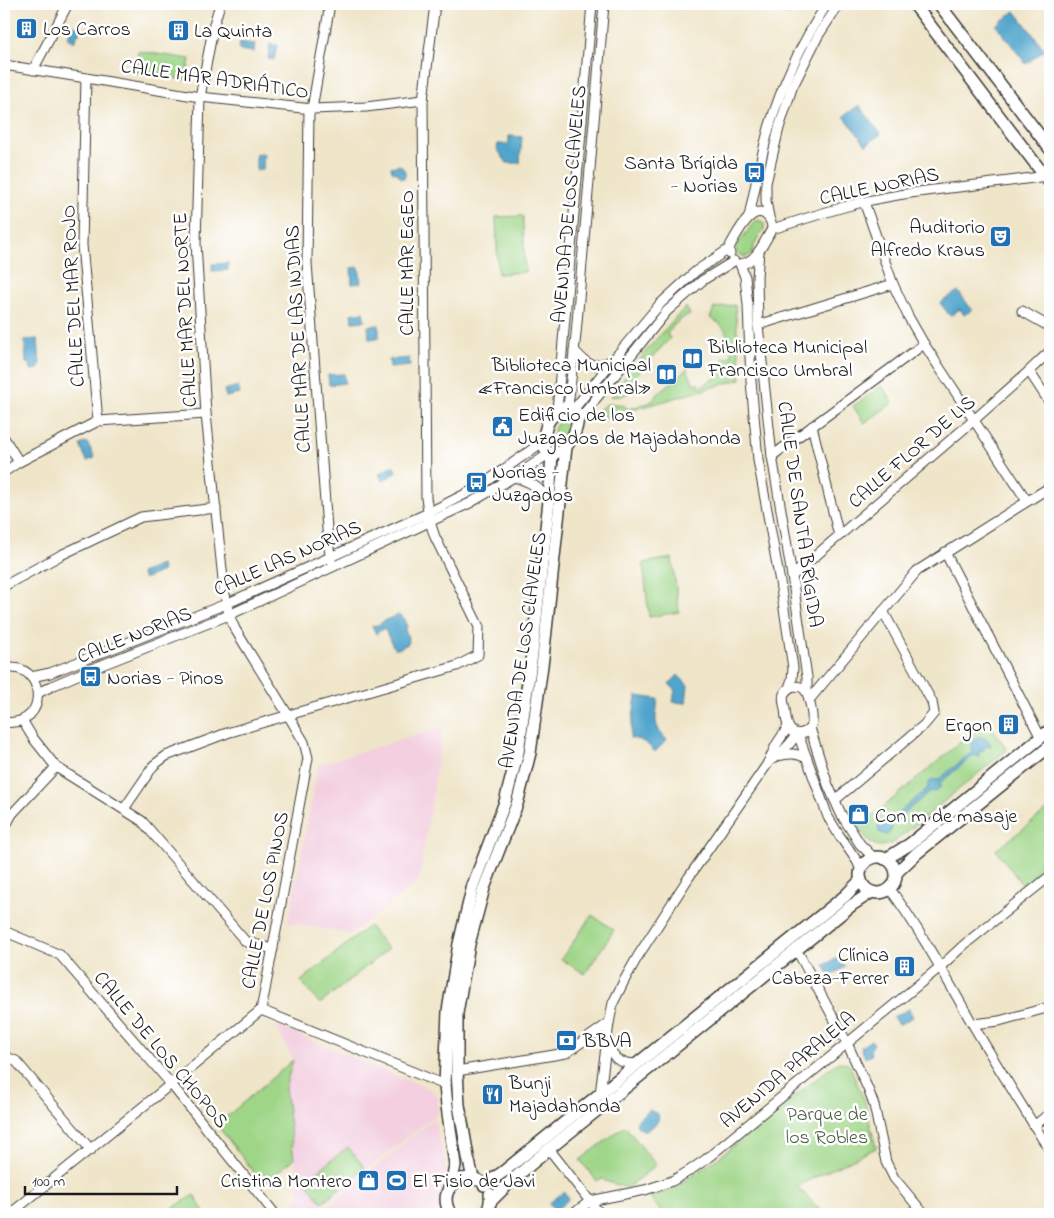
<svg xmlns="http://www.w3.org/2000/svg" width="1054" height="1218" font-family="'Indie Flower',sans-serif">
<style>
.built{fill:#f3cfe0}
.green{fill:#9ed587;stroke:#5d7852}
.water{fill:#51a5cc;stroke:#366074}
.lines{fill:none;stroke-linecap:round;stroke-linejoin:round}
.minor-casing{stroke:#3c3a36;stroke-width:11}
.tertiary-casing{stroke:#3c3a36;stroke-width:14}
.minor{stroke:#fff;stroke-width:9}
.tertiary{stroke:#fff;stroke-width:11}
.labels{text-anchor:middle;stroke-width:5;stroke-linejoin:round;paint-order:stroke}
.poi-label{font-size:20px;fill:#1c1c1c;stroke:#fff;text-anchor:start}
.street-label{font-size:20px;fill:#1c1c1c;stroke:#fff}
.park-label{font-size:20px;fill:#4a5d41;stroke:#fff}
</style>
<rect width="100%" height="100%" fill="#fff"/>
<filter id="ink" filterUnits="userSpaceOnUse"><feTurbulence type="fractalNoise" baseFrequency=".02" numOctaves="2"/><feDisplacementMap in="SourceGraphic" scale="10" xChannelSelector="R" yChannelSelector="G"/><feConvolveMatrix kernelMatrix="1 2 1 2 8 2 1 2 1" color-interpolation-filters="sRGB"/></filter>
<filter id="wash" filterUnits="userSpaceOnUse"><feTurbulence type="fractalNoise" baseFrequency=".0096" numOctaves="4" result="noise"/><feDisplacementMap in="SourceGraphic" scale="20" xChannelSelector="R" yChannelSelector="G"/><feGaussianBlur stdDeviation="1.12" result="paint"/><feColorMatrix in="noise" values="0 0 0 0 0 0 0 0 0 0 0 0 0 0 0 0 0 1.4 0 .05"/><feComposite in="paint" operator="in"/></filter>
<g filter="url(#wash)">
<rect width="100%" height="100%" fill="#efe5c9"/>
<g class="built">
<path d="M443,727L419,881L352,934L288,923L318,765Z"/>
<path d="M275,1025L433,1091L438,1098V1113L311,1214H288L300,1196L285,1088L293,1060Z"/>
<path d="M434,1119L449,1179L444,1188L440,1199V1208L432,1214H318Z"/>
</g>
<g class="green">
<path d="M779,4H803L788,15Z"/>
<path d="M138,51L190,59L186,80L135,72Z"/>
<path d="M523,216L525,272L498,274L496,217Z"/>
<path d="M759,220L764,223V230L760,234L755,243L752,254L745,257L737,253L736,247L754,222Z"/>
<path d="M735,305L741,379L598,420L595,414C602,407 606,402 617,404C622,405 625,405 628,409L651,402L659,393L687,369L694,384L698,383L700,387L729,370L723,359L732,356C732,351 731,348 730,344C726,330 724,325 710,318L714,308Z"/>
<path d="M686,307L690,315C679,318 674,325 667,334L670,338L628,384L634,390C627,394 619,398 611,396C635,364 658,335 686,307Z"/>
<path d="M882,386L893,403L864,423L853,406Z"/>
<path d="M561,420H564L567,422C569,430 566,437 557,440L554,436C553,429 555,425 561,420Z"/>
<path d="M672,558L679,612L649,617L643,563Z"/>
<path d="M987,720L1007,750L893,843C873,851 870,842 858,828Z"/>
<path d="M1050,808V866L1024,887L996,850Z"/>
<path d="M592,915L614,930L585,974L561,959Z"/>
<path d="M369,926L388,949L320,1004L301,981Z"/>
<path d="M293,1060L285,1088L294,1159L263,1184L217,1125Z"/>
<path d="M839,1062L847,1063L850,1066L865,1102L876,1148L797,1186L824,1214H663L650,1197L673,1189L718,1158L835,1064Z"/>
<path d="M625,1126L656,1165L627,1188L605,1181L602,1178L597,1181L580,1160Z"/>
<path d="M348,1147L365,1168L322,1202L305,1181Z"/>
<path d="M194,1195L205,1214H174L171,1209Z"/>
</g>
<g class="water">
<path d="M1015,11L1045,50L1026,64L996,25Z"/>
<path d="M73,26H79L80,31L74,42L67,38Z"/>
<path d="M240,42L255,44L254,52L239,50Z"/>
<path d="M270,44L277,45L274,60L268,59Z"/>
<path d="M859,105L881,134L866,145L844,116Z"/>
<path d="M509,136L522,137L520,163H507L497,149L498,144H509Z"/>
<path d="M256,154H264L263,170H256Z"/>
<path d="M399,165C404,168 407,172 404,178H401L398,174L392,171L391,167Z"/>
<path d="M228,263V270L212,271V264Z"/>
<path d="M359,267L361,283L352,284L351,268Z"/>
<path d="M958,291L972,310L964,315L960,309L950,316L940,303Z"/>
<path d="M363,312L365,321L352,322L351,314Z"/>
<path d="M379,325V338L369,339L368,326Z"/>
<path d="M38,339L40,365L38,369L31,370L30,363H26L25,340Z"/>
<path d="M409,358L410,366L390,368L389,360Z"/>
<path d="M344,374L345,383L329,385L328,375Z"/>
<path d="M238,386L240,394L226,397L224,390Z"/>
<path d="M87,442L95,458L87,461L80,445Z"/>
<path d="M393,466L397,472L383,481L379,474Z"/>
<path d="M161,565L163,571L144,579L141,573Z"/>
<path d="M398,615L402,616L407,626L405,630L409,640L408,644L398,649L394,648L384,628L376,634L372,626L377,625H379L383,621Z"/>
<path d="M678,675L688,685L686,703L673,702L675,690L669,684Z"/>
<path d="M636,696L658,699C656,719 652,725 667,740L655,752C646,742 643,740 630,738Z"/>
<path d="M979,737C986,737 989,740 991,746H985L984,750L979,751V757L974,755L940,783C941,789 937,793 931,791L891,824C893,829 891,833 886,835L879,832L878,827C879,821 883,820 889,821L928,788C927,782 932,778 938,780L972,752C969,745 972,739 979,737Z"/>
<path d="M840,957L845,967L830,976L824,965Z"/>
<path d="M909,1009L913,1017L898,1025L893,1017Z"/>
<path d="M871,1040L874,1044L870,1050L871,1055L865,1058L861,1047Z"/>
<path d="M649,1110L658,1114C661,1123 652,1126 646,1131C628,1125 639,1118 649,1110Z"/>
<path d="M564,1192L569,1199L555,1211L549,1203Z"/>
</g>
</g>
<g filter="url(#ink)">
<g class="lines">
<defs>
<g id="minor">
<path d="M4,65L86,78L200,97L312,109L366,107L423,100"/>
<path d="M33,70L68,4"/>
<path d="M86,78L82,245L98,421"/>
<path d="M309,109L307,263L328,542L331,560"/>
<path d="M312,109L330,4"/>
<path d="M864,202L893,284L908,316L924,344L1027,501"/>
<path d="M749,217C755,187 761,157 769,128C782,84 802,42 827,4"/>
<path d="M769,217L766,201V183L779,128L792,88L818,36L839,4"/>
<path d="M759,251L757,277L758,325L772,456L792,576L807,677V692"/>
<path d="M730,254L729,249L731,244C737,234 752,203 766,215C771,219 772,223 772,229"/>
<path d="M740,264L745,277L748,305L751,381L758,460L780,582L793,668L792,679L789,688"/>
<path d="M740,264C756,263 764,242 772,229C802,220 833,209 863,202C923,188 985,186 1045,176"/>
<path d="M1022,311L1050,327"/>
<path d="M758,325L893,284"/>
<path d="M574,350C588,366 592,369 613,360"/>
<path d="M1029,371L1050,403"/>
<path d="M568,407L576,334L604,4"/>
<path d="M574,409L618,354L660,304L696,271L729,249"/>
<path d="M557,411L592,4"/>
<path d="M577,422L667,311L703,280L734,261"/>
<path d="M812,426L839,536"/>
<path d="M4,438L19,462"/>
<path d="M772,456L924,344"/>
<path d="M4,472L19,462L98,421L206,414"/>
<path d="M514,477C531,482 538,486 549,501"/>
<path d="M945,552L1041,738"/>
<path d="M792,576L974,420L1029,371L1050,351"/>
<path d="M4,586L61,555L141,517L216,508"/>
<path d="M4,669C46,659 51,728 4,722"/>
<path d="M31,677L50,673L226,604L428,513L479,487L544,441"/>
<path d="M793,686C797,686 801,686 804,689C809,693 813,716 812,722C811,728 807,732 802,733C787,737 786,719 785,709C784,704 782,698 784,694C786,690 789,688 793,686Z"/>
<path d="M38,693L54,685L89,670L229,615L470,503L514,477L550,453"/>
<path d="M809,700L917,571L1050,487"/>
<path d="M22,720L33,738L56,767L142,821L246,942L273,949"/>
<path d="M810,728L828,785L841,814L860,844L874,858"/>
<path d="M798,734L828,817L839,835L857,861L861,870"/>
<path d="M778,756C789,753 796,753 807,758"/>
<path d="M768,762C780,755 789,746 797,734"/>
<path d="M835,800L924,725L934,713L932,702L883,611"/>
<path d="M124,809L154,765L166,756L227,733L457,666L478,655L479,627L435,537L430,522L426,498L423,100L435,4"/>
<path d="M4,835L6,825L12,814L56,767"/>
<path d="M890,889C921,931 946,978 972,1023C997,1066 1024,1109 1050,1151"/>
<path d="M4,931L60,955L171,1084L275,1214"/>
<path d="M796,951L800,956L847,1043L868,1089L874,1105L886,1162L894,1178L924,1214"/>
<path d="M261,1010L445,1085"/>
<path d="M973,1024L999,1021L1050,1007"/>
<path d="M607,1040C614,1060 616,1063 637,1064"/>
<path d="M4,1056L16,1061L91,1150"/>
<path d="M457,1071L566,1053L609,1023"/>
<path d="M600,1094L609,1023L613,1003L625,979L638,956L689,877L768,763L776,745L788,727"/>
<path d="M1034,1126L1050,1113"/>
<path d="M549,1149L600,1214"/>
<path d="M10,1214L171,1084L261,1010L265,990L308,758L304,742L288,715L235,629L229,615L224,589L206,414L196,243L200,97L214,24L220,4"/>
<path d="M573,1214L590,1201L645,1190L672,1181L689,1171L705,1160L940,967L965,944L1050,876"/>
</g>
<g id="tertiary">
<path d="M914,4L1050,183"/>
<path d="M939,4L1050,149"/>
<path d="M565,407C589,406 574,448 556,453C538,458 544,427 550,419C554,414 559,410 565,407Z"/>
<circle cx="878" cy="875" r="18"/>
<path d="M885,859L894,854L910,844L1050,730"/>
<path d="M896,873L917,853L1050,746"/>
<path d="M473,1178L468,1157L459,1105L457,1071V1013L469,944L484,888L517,804L530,753L543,658L566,447"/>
<path d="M484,1185L503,1172L845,896L861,880"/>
<path d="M451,1186L455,1165L447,1106L445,1085L448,1011L459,944L473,885L505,802L518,752L532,654L549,501L552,453"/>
<path d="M491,1201L511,1181L549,1149L852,905L872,892"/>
<path d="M451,1214C437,1194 455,1172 478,1180"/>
<path d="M486,1214C490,1207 491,1202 490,1194"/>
</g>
</defs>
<use href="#minor" class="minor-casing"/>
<use href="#tertiary" class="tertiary-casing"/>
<use href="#minor" class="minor"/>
<use href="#tertiary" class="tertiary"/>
</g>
</g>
<defs>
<symbol id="building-square" viewBox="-11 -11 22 22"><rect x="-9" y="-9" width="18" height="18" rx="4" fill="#1f6fb2" stroke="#fff"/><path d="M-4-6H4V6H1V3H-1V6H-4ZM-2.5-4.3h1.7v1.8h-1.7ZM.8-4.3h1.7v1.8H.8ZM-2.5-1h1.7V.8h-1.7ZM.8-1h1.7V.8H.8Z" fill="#fff"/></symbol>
<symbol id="bus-square" viewBox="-11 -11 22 22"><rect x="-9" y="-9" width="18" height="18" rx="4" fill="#1f6fb2" stroke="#fff"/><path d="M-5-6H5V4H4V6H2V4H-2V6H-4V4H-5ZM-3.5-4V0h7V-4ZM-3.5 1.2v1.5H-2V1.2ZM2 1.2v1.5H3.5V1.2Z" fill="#fff"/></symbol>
<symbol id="theatre-square" viewBox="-11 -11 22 22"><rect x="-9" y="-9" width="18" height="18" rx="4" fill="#1f6fb2" stroke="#fff"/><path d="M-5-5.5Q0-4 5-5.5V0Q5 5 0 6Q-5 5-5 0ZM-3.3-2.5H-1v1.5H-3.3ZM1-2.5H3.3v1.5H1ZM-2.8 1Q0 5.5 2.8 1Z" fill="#fff"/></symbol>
<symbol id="library-square" viewBox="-11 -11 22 22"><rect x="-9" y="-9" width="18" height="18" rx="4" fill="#1f6fb2" stroke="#fff"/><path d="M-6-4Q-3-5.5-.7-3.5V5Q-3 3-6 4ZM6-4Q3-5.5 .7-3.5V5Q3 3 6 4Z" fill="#fff"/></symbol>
<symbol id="civic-square" viewBox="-11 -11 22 22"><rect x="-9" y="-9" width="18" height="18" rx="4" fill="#1f6fb2" stroke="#fff"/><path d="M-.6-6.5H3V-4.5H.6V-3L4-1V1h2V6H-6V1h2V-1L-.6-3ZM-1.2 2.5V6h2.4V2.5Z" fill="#fff"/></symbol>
<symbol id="shop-square" viewBox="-11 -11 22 22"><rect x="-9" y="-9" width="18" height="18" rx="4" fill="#1f6fb2" stroke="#fff"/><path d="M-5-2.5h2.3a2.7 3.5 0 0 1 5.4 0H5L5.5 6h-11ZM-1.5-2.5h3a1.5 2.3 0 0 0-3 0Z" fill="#fff"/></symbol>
<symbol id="bank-square" viewBox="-11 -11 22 22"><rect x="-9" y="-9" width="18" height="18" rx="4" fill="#1f6fb2" stroke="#fff"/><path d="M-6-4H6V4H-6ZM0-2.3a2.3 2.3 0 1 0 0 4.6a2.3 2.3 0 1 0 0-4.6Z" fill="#fff"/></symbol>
<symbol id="restaurant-square" viewBox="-11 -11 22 22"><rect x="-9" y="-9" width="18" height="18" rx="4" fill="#1f6fb2" stroke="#fff"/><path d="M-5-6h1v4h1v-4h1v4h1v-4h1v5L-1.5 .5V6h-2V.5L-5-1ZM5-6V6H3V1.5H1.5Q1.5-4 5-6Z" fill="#fff"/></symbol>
<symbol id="stadium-square" viewBox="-11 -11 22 22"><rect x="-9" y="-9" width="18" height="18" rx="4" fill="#1f6fb2" stroke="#fff"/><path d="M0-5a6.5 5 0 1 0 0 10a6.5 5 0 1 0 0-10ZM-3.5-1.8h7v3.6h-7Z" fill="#fff"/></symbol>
</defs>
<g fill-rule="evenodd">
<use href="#building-square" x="14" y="16" width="25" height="25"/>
<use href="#building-square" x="166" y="18" width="25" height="25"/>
<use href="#bus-square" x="742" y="160" width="25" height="25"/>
<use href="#theatre-square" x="988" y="224" width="25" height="25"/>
<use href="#library-square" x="680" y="346" width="25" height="25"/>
<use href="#library-square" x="654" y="362" width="25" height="25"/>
<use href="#civic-square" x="490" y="414" width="25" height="25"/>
<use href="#bus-square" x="464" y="470" width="25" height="25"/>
<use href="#bus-square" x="78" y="664" width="25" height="25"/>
<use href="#building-square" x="996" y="712" width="25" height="25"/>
<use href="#shop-square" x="846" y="802" width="25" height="25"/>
<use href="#building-square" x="892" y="954" width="25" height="25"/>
<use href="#bank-square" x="554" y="1028" width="25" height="25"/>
<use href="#restaurant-square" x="480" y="1082" width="25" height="25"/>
<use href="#shop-square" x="356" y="1168" width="25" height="25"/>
<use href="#stadium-square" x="384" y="1168" width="25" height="25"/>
</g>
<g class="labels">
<g class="poi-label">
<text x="43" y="35">Los Carros</text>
<text x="194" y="37">La Quinta</text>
<text x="738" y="169" text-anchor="end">Santa Brígida<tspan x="738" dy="23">- Norias</tspan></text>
<text x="985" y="233" text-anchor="end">Auditorio<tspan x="985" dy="23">Alfredo Kraus</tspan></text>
<text x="708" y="353">Biblioteca Municipal<tspan x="708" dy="23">Francisco Umbral</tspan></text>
<text x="651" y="371" text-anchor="end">Biblioteca Municipal<tspan x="651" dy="23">«Francisco Umbral»</tspan></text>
<text x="518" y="421">Edificio de los<tspan x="518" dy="23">Juzgados de Majadahonda</tspan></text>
<text x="492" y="478">Norias -<tspan x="492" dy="23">Juzgados</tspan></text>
<text x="107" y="684">Norias - Pinos</text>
<text x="992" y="731" text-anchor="end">Ergon</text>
<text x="875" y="822">Con m de masaje</text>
<text x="889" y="961" text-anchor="end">Clínica<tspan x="889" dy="23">Cabeza-Ferrer</tspan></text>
<text x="583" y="1047">BBVA</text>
<text x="509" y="1089">Bunji<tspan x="509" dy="23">Majadahonda</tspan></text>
<text x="352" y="1187" text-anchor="end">Cristina Montero</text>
<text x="412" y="1187">El Fisio de Javi</text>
</g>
<g class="street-label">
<text transform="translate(215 78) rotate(8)" y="7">CALLE MAR ADRIÁTICO</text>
<text transform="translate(879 185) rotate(-12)" y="7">CALLE NORIAS</text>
<text transform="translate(568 204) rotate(-85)" y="7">AVENIDA DE LOS CLAVELES</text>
<text transform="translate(406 263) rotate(-90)" y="7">CALLE MAR EGEO</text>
<text transform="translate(72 296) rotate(-93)" y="7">CALLE DEL MAR ROJO</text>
<text transform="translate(184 310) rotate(-93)" y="7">CALLE MAR DEL NORTE</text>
<text transform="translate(297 339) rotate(-93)" y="7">CALLE MAR DE LAS INDIAS</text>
<text transform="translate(911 451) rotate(-41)" y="7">CALLE FLOR DE LIS</text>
<text transform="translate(801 514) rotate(82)" y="7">CALLE DE SANTA BRÍGIDA</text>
<text transform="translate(287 557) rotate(-24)" y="7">CALLE LAS NORIAS</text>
<text transform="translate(134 634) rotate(-22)" y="7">CALLE NORIAS</text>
<text transform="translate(522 650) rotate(-82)" y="7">AVENIDA DE LOS CLAVELES</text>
<text transform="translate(264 900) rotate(-79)" y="7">CALLE DE LOS PINOS</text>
<text transform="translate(162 1049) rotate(50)" y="7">CALLE DE LOS CHOPOS</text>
<text transform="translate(787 1069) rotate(-40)" y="7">AVENIDA PARALELA</text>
</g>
<g class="park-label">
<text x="827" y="1120">Parque de<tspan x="827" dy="23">los Robles</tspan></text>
</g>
</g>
<rect width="1054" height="1218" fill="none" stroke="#fff" stroke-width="20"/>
<path d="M25 1186v8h152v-8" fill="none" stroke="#1c1c1c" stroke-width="2.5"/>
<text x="32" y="1186" font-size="15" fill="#1c1c1c" stroke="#ffffff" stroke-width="4" paint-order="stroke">100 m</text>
</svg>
